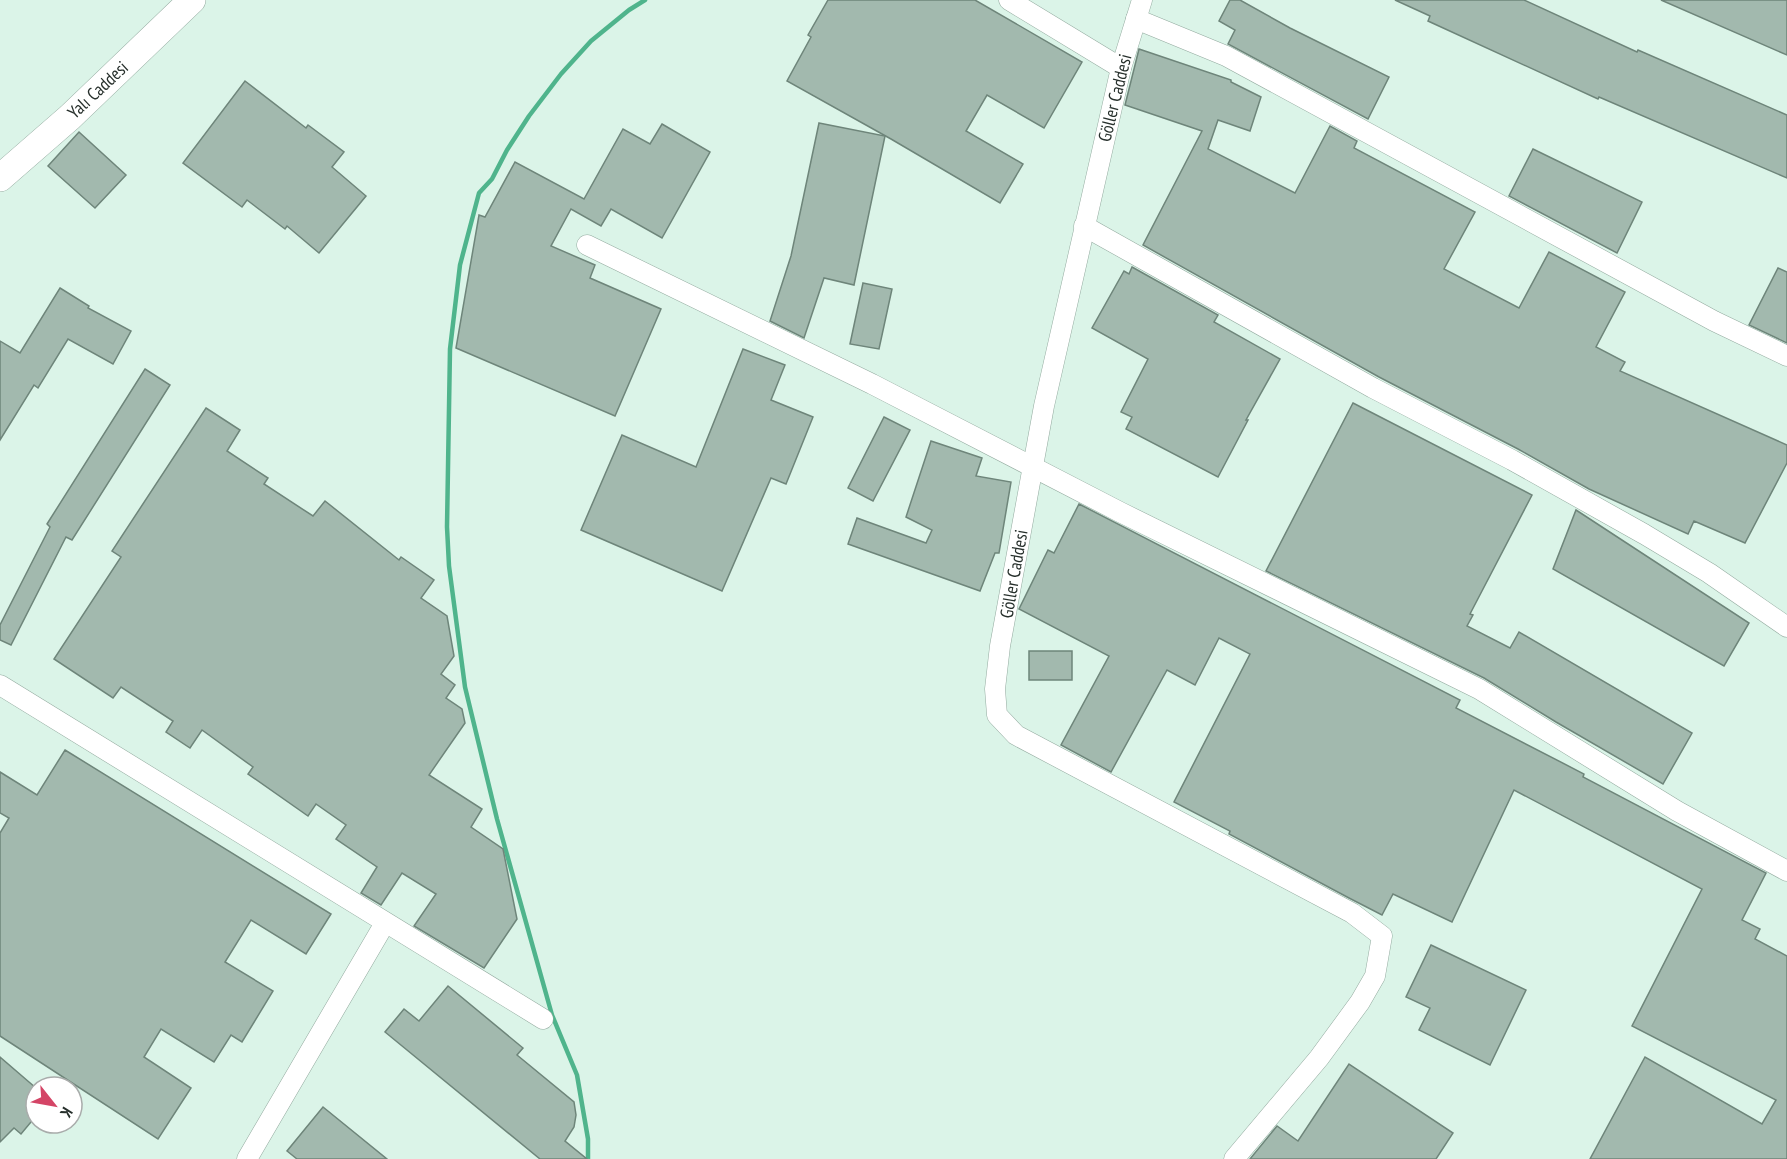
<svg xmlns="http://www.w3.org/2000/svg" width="1787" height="1159" font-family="'PT Sans Narrow',sans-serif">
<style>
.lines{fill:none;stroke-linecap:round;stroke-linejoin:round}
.stream{stroke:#4fb48c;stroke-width:4.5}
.building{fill:#a2b9ae;stroke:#6e857a;stroke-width:1.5}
.street-casing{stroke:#93aa9f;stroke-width:21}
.secondary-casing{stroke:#93aa9f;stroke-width:28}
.street{stroke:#fff;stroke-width:20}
.secondary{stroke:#fff;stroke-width:27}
.labels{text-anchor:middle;stroke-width:4.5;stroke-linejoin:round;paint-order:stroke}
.street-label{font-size:18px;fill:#27302c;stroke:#fff}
</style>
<rect width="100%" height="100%" fill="#dbf4e8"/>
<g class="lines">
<path class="stream" d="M588,1159V1139L577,1075L552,1015L497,819L465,687L449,566L447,527L450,349L460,265L479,193L492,179L507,150L529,116L561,74L591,41L629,10L645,0"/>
</g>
<g class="building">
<path d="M828,0H975L1082,62L1044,128L987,95L966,131L1023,164L1000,203L891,139L787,81L811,37L808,35Z"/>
<path d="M1230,0H1240L1290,28L1389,77L1368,119L1228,44L1235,30L1219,21Z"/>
<path d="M1395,0H1524L1637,52L1638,50L1787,115V178L1599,97L1598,99L1428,21L1430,16Z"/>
<path d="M1661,0H1787V55Z"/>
<path d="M1139,49L1231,80V82L1261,97L1250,131L1218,120L1208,149L1295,193L1330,126L1357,141L1354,148L1475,212L1444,269L1519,308L1549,252L1625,292L1596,347L1625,362L1620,371L1787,445V463L1745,543L1694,521L1688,534L1589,489L1518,449L1379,377L1143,245L1202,131L1125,105Z"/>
<path d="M245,81L306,128L308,125L344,152L332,167L366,196L319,253L287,226L285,229L247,200L242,207L183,163Z"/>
<path d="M819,123L885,136L854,285L824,278L804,338L770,321L791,256Z"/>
<path d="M662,124L710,152L662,238L611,209L601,226L571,209L551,246L595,265L590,278L661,309L615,416L456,348L479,215L485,217L515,162L584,199L623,129L650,144Z"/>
<path d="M79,132L126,175L95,208L48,166Z"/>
<path d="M1533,149L1642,202L1617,253L1509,196Z"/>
<path d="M1132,267L1218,315L1214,322L1280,359L1246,420H1248L1218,477L1126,429L1132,417L1121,412L1148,359L1092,328L1124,271L1129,274Z"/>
<path d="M1778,268L1787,272V343L1749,325Z"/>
<path d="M863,283L892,289L879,349L850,344Z"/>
<path d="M60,288L89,306L88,308L131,331L113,364L68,339L38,388L34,385L0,440V341L20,353Z"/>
<path d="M743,349L785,365L771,400L813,417L786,484L771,478L722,591L581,530L622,435L696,467Z"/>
<path d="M145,369L170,385L72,540L66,537L11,645L0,640V625L50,527L47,524Z"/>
<path d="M1353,403L1532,495L1470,614L1473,615L1467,626L1510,648L1519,632L1692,733L1663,784L1556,722L1484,678L1266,571Z"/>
<path d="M206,408L240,430L227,451L268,478L264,484L313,516L325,501L399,560L401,557L434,580L421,598L447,616L454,656L441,674L455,685L446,698L462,709L465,723L429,775L482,809L471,827L503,849L517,919L484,968L414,926L436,894L402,873L381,905L361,893L377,867L336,839L346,825L316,804L308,816L248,774L253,767L202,730L190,748L166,732L173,721L121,687L113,698L54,659L121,557L112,551Z"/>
<path d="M884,417L910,430L873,501L848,488Z"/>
<path d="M931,441L982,458L976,476L1011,482L999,553H995L980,591L848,544L857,518L926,543L932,530L906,517Z"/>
<path d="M1079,504L1460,700L1456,708L1584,774L1583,777L1766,873L1742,920L1760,929L1755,939L1787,956V1159H1590L1645,1057L1762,1124L1776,1100L1632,1026L1702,889L1514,790L1452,922L1393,894L1382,915L1349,898L1229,834L1230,831L1174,802L1250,654L1219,638L1195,685L1167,670L1111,772L1061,745L1109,656L1019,609L1048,550L1054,553Z"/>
<path d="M1576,510L1749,623L1724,666L1553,569Z"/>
<rect x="1029" y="651" width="43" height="29"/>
<path d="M65,750L331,914L306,954L251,920L225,962L273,991L242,1042L231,1035L214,1062L161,1029L144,1057L191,1088L158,1139L0,1036V833L9,818L0,813V772L37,795Z"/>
<path d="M1431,945L1526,990L1490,1065L1419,1030L1430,1008L1406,997Z"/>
<path d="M448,986L523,1048L517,1055L574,1102L576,1115L574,1127L565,1141L587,1159H540L385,1032L404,1009L419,1021Z"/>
<path d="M0,1057L36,1088V1116L21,1134L14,1128L0,1142Z"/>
<path d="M1349,1064L1453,1133L1436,1159H1250L1277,1126L1298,1141Z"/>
<path d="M323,1107L387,1159H297L287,1151Z"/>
</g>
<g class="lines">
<defs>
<g id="street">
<path d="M1009,0L1121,68"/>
<path d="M1142,0L1121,68L1044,406L1000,646L995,689L997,715L1016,735L1352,913L1382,936L1375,976L1360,1002L1319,1058L1234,1159"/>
<path d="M1136,19L1226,56L1714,321L1787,356"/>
<path d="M1084,226L1373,388L1512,460L1644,534L1709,573L1787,627"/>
<path d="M587,245L872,384L1120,512L1479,689L1677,811L1787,871"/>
<path d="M0,685L543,1019"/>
<path d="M247,1159L385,923"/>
</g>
<path id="secondary" d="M0,178L70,117L192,0"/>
</defs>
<use href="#street" class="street-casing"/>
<use href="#secondary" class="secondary-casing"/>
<use href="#street" class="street"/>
<use href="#secondary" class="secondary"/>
</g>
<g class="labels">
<g class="street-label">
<text transform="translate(98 90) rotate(-43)" y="6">Yalı Caddesi</text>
<text transform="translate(1115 98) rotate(-76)" y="6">Göller Caddesi</text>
<text transform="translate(1014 574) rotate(-80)" y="6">Göller Caddesi</text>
</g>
</g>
<g transform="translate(54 1105) rotate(121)"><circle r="28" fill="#ffffff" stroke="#a9acab" stroke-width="1.5"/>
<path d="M0-4.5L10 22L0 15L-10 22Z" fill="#d44566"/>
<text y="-9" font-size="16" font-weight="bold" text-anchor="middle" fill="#27302c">K</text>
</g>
</svg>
